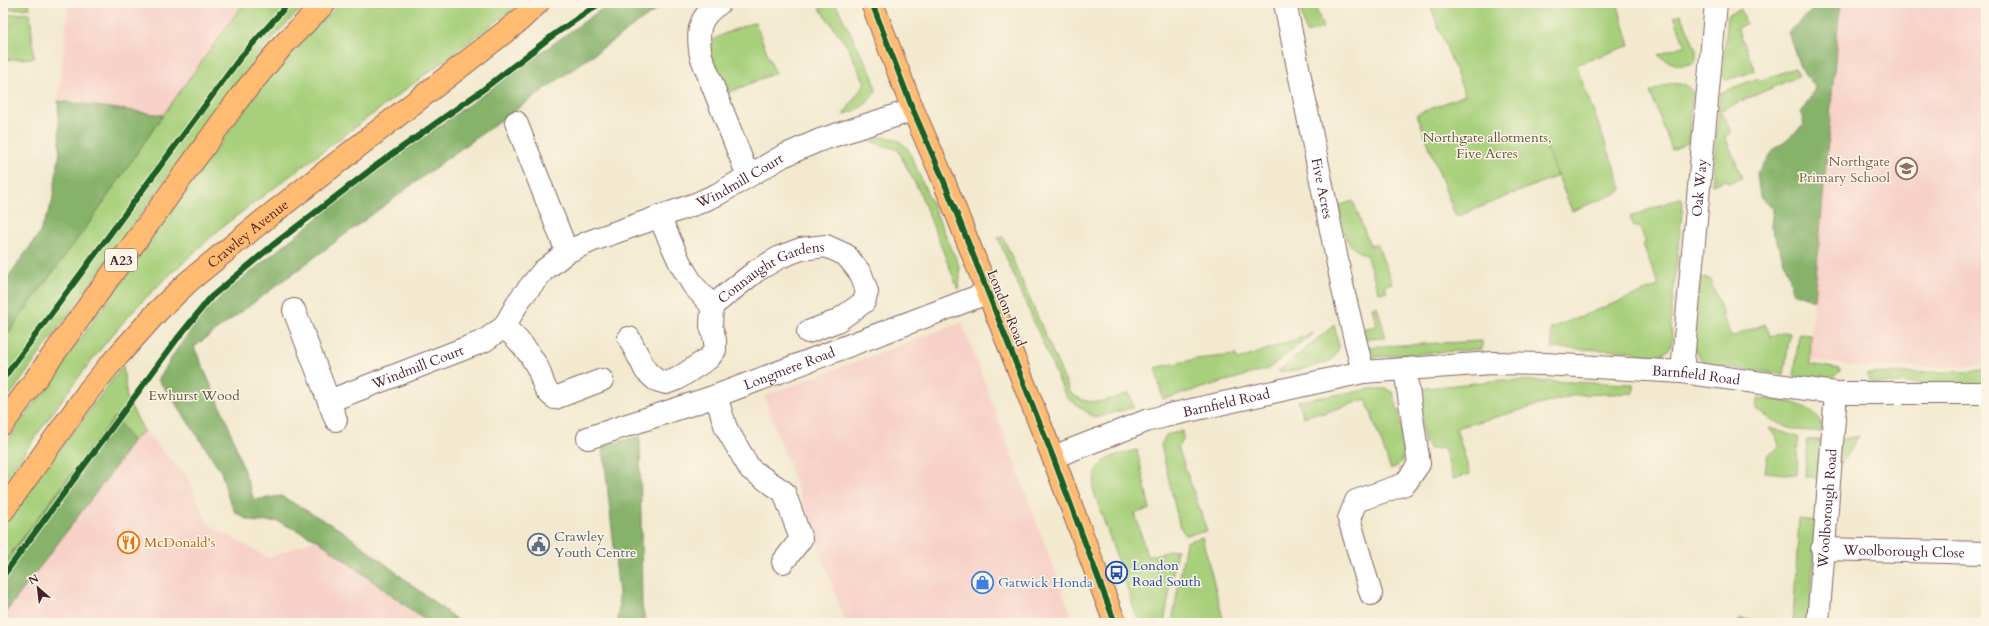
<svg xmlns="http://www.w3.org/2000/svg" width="1989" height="626" font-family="Cardo,serif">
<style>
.built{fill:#f7d1c8}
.green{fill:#a8d07b;stroke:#797853}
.forest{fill:#86b26b;stroke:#68684b}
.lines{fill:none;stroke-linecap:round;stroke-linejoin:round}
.minor-casing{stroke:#856664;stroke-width:24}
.major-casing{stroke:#856664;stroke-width:24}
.minor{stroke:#fff;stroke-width:22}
.major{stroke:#febb71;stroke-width:22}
.cycleway-casing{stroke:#fcf5e5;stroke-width:8}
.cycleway{stroke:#1b5e20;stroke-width:6}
.labels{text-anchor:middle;stroke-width:3;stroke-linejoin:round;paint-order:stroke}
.shield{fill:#fcf5e5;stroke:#7f5f63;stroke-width:1}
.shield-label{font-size:13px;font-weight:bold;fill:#4a1f2b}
.park-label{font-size:14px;fill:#665443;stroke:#fcf5e5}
.education-label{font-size:14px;fill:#785e54;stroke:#fcf5e5;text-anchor:end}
.street-label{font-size:14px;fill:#4a1f2b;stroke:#fcf5e5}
.service-label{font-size:14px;fill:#4e5e75;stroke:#fcf5e5;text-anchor:start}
.food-label{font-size:14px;fill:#c56008;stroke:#fcf5e5;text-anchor:start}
.transit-label{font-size:14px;fill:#164399;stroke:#fcf5e5;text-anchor:start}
.shop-label{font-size:14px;fill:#366cbe;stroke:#fcf5e5;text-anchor:start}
</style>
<rect width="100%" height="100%" fill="#fcf5e5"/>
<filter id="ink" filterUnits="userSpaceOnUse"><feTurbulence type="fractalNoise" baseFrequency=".025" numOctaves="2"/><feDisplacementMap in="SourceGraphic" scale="8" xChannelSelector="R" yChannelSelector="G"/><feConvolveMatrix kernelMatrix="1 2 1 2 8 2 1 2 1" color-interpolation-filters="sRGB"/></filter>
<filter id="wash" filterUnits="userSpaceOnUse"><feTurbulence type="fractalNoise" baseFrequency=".012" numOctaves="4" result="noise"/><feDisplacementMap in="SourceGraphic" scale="16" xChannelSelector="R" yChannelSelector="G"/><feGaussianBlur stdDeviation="0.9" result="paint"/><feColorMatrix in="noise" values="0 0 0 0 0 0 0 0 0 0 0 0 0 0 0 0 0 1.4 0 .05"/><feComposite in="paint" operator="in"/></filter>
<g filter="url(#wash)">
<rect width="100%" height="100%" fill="#f2e9cf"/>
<g class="built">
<path d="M69,3H245L163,115L58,101Z"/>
<path d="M1840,3H1986V365L1952,367L1860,366L1811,360V335Z"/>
<path d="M962,322L1071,614L1049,623H846L764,396Z"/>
<path d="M144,431L187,477L208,524L268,558L316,539L429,623H3V616L119,462L132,441Z"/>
</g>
<g class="green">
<path d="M3,3H29L30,8L3,10Z"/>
<path d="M244,3H307L279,31L225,97L3,405V340L92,219L163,115Z"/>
<path d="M340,3H521L223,226C190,257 155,286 125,320C80,371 42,428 3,483V447L247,106L291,52Z"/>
<path d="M816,3H835L872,75L876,90C869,105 858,110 843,115L865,83L847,46Z"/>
<path d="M1299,3H1314L1323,28L1306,33Z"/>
<path d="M1429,3H1617L1630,45L1576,65L1622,188L1620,192L1572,211L1546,146L1557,176L1456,217L1417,114L1465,95Z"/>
<path d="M1741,9L1746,24L1738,28L1755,71L1726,80L1722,76L1728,14Z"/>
<path d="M30,13L34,58L3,60V15Z"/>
<path d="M1681,14L1696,50V61C1683,69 1670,64 1658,55L1685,45L1674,16Z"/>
<path d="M755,22L775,73L725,94C721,83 705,53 710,44C715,35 745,26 755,22Z"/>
<path d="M1795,68L1799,76L1721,110L1731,132L1725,136L1742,178L1728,183L1726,180L1712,185L1720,93L1758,78L1759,81Z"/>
<path d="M1671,83L1686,85L1693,92L1688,143L1672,150L1650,92Z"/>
<path d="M881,137C893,137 899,139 908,149L959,266L960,279L958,289L920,193L898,150L870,141Z"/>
<path d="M1681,197L1683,202C1679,242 1674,282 1671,322C1671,331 1675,345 1667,351C1657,360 1643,355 1632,351L1552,348L1551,328L1659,286L1643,244L1646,243L1639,226L1635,228L1630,217Z"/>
<path d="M1353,201L1370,246L1377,244L1392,283L1385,286L1387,291L1379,293L1366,255C1343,247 1342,227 1338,206Z"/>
<path d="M1003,237L1070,392C1088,409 1109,400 1129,393L1134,407L1095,418L1066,397L998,238Z"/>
<path d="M1701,278L1710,279L1731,337L1765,324L1771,337L1784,332L1790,333L1784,374L1712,366C1706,363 1699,359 1696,352C1688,333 1698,299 1701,278Z"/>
<path d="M1377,306L1386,338L1361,339L1358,330L1377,326L1372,307Z"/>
<path d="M1334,325C1336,333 1340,345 1337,353C1330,368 1292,370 1278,372Z"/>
<path d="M1313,333L1268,369L1163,399L1155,368L1196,359L1236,355L1238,360Z"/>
<path d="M1799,334L1811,335L1810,364L1840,369V371L1831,380L1796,378L1794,376Z"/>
<path d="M1482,341V349L1363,358L1362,347Z"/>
<path d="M123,366L127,399L144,431L132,441L115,417L3,564V524Z"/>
<path d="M1986,371V385L1871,383L1866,374Z"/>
<path d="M1503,380L1634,384V393L1575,395L1456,428L1470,474L1453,479L1444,448L1430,449L1424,442L1418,389Z"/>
<path d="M1371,389H1387L1393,393C1398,408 1407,445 1402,460C1400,465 1395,467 1391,470L1366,399L1321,414L1320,412L1304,417L1298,401Z"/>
<path d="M1757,398C1784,401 1817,401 1824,432C1793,432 1781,427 1756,409Z"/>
<path d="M1769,428L1798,437L1797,475L1765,472L1768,454L1773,452L1779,446L1777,439Z"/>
<path d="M1182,431L1183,439L1178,447L1207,531L1185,535L1179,524L1161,445L1166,435Z"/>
<path d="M1859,436L1840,465L1839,440Z"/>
<path d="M1807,440H1823L1819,477H1805Z"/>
<path d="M1137,450L1150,509L1135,513L1147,557L1177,549L1164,623H1139L1093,489C1095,457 1110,457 1137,450Z"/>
<path d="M1799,519L1816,521L1809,623H1793Z"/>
<path d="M1202,537L1224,623H1172L1186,542Z"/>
<path d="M1740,619L1785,623H1739Z"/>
</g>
<g class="forest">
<path d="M610,3H666L452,155L194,347L228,424L254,500L281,496L344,532L461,623H429L316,539L277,521L257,522L246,519L235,512L228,497L221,471L172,398L158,380L175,352L197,322L223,294L375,172Z"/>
<path d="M1820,3H1840L1814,300L1792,292L1789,275L1771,226L1773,208L1760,197L1757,173L1774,150L1804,125L1801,113L1816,88L1800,67L1788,32Z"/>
<path d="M58,101L163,115L92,219L3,340V284L39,234L52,203L60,151Z"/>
<path d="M115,417L132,441L119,462L3,616V564Z"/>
<path d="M640,436L642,607L646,623H618L619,594L603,446Z"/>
</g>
</g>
<g filter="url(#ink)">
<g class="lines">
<defs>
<g id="minor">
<path d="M720,3C697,18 697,32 701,56L748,176"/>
<path id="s1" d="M1285,3L1344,294L1363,372"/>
<path d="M516,122L567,252"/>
<path id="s2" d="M659,216L680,263L693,285L712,306L756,271L780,257L801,249L826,246L846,255L861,274L867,292L864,302L837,321L808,332"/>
<path d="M294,310L336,420"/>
<path d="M504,327C517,338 527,349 535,363C544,377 540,388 555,398L602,380"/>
<path d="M629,338L646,371L656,380L666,383L677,379L709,358L715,350V340L711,326L712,306"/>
<path id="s3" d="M1682,372L1716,3"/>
<path d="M716,396L726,428L750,469L784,492L801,539L783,562"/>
<path id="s4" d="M329,401L484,341L504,327L520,299L543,271L567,252L591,241L698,203L718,194L783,156L820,140L913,110"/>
<path id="s5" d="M588,438L716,396L987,293"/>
<path id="s6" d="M1053,457L1146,421L1165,416L1363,372L1492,363L1544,364L1682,372L1836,393H1986"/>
<path id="s7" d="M1822,549L1986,553"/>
<path d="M1371,594L1349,519L1356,501L1405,484L1419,464L1405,369"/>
<path id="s8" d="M1818,623L1836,393"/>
</g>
<g id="major">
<path d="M872,3L913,110L941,174L1053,457L1115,623"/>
<path d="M3,424L240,97L284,44L325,3"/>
<path id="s9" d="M3,511L90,389L108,367L158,311L188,282L260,223L519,21L538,3"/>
</g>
</defs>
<use href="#minor" class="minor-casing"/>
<use href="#major" class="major-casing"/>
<use href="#minor" class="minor"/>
<use href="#major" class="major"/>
<defs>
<g id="cycleway">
<path d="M872,3L913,110L941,174L1053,457L1115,623"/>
<path d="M3,379L240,58L289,3"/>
<path d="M3,576L177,339L211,297L273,245L377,165L480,92L552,36L600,3"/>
</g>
</defs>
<use href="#cycleway" class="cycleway-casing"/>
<use href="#cycleway" class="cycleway"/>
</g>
</g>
<defs>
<symbol id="school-ring" viewBox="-11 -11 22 22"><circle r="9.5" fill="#fcf5e5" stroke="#8d6e63" stroke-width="1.5"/><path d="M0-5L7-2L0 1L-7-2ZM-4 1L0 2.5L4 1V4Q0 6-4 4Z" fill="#8d6e63"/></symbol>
<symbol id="restaurant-ring" viewBox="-11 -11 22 22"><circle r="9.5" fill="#fcf5e5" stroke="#e8710a" stroke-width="1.5"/><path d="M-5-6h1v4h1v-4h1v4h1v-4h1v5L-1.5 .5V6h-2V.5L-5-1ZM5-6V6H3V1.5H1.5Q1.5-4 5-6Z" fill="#e8710a"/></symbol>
<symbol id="civic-ring" viewBox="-11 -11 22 22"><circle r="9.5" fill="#fcf5e5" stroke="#5c6f8a" stroke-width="1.5"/><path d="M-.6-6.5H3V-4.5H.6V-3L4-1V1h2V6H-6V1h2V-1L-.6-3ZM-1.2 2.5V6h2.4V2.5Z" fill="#5c6f8a"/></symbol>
<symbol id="bus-ring" viewBox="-11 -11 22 22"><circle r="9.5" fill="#fcf5e5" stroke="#1a4fb4" stroke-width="1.5"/><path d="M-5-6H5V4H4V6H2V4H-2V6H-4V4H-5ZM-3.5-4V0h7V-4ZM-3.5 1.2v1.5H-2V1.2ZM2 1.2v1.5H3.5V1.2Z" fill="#1a4fb4"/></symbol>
<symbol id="shop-ring" viewBox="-11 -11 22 22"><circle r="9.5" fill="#fcf5e5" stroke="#3f7fe0" stroke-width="1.5"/><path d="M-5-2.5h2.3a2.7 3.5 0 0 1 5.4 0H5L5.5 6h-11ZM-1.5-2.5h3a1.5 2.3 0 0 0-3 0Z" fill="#3f7fe0"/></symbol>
</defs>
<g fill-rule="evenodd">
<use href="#school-ring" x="1894" y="156" width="25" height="25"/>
<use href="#restaurant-ring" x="116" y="530" width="25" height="25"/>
<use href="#civic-ring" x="526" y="532" width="25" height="25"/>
<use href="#bus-ring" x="1104" y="560" width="25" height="25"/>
<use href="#shop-ring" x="970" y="570" width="25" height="25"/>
</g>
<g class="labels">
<rect class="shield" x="105" y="249" width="32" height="22" rx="3"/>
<g class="shield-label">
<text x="121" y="265">A23</text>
</g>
<g class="park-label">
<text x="1487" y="142">Northgate allotments,<tspan x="1487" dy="16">Five Acres</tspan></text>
<text x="194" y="400">Ewhurst Wood</text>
</g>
<g class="education-label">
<text x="1890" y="166">Northgate<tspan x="1890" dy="16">Primary School</tspan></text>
</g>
<g class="street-label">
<text dy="5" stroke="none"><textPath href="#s4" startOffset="477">Windmill Court</textPath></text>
<text dy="5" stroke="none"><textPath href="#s3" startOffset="185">Oak Way</textPath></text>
<text dy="5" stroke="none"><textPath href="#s1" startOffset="189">Five Acres</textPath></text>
<text dy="5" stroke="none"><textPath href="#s9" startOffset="372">Crawley Avenue</textPath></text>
<text dy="5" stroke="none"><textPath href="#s2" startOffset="175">Connaught Gardens</textPath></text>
<text transform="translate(1007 308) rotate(68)" y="5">London Road</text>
<text dy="5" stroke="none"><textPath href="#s4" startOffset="95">Windmill Court</textPath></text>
<text dy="5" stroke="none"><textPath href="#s5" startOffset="213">Longmere Road</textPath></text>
<text dy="5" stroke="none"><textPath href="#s6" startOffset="656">Barnfield Road</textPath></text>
<text dy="5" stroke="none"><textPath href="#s6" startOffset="182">Barnfield Road</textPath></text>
<text dy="5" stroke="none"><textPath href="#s8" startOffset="115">Woolborough Road</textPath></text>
<text dy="5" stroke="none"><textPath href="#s7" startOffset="82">Woolborough Close</textPath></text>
</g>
<g class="service-label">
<text x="554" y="541">Crawley<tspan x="554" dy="16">Youth Centre</tspan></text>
</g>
<g class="food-label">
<text x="144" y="547">McDonald's</text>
</g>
<g class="transit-label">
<text x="1132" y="570">London<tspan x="1132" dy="16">Road South</tspan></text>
</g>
<g class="shop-label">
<text x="998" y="587">Gatwick Honda</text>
</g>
</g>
<rect width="1989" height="626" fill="none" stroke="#fcf5e5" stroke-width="16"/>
<g transform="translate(38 588) rotate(332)" stroke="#fcf5e5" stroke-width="3" paint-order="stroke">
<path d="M0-3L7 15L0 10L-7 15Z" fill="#4a1f2b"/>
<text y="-6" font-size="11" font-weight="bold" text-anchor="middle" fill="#4a1f2b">N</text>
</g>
</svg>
